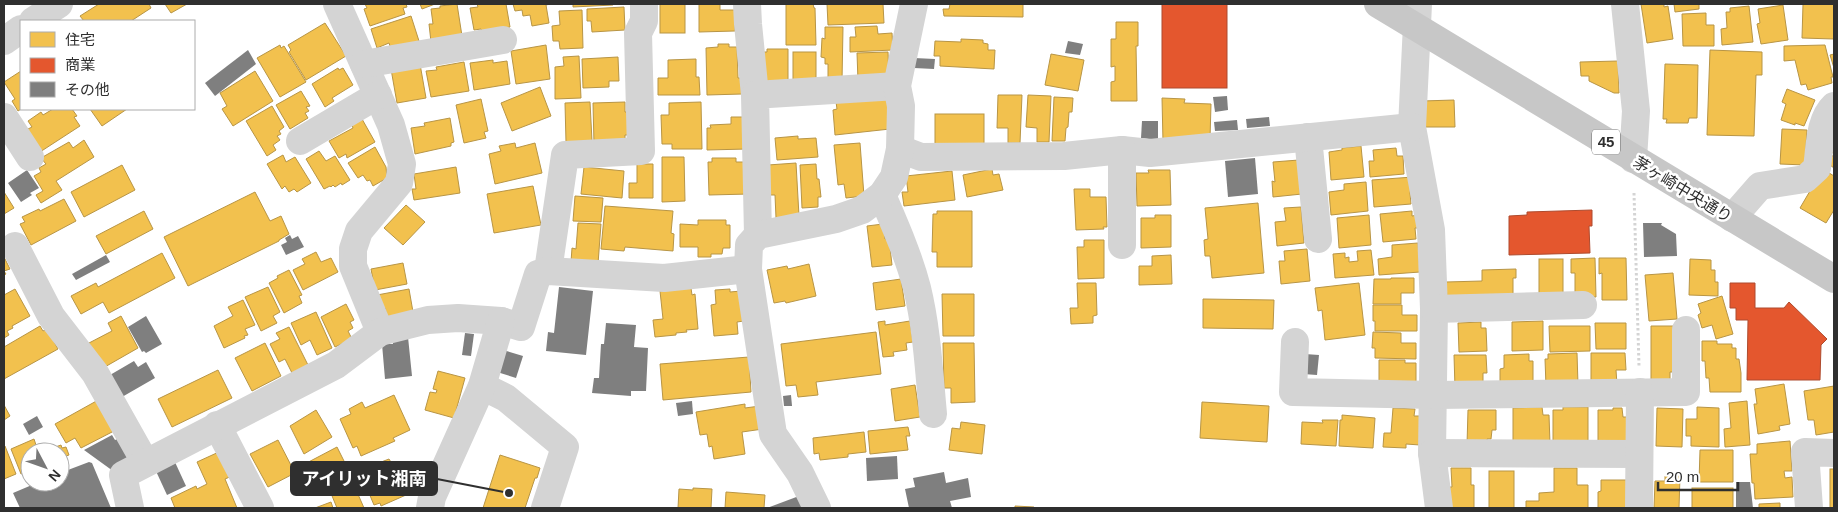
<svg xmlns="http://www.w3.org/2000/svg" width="1838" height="512" font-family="Helvetica,'Noto Sans JP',sans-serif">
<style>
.homes{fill:#f2c14e;stroke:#b89545}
.shops{fill:#e4572e;stroke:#ae4b2e}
.building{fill:#7f7f7f}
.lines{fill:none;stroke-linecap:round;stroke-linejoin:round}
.path{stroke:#d4d4d4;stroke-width:3;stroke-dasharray:2.5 2.5;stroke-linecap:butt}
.minor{stroke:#d4d4d4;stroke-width:28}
.major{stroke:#c7c7c7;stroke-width:28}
.labels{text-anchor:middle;stroke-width:5;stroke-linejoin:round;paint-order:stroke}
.shield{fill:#fff;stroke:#6d6d6d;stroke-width:1}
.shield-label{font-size:15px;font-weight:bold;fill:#2f2f2f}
.street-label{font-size:16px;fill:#2f2f2f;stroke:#fff}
.leader{fill:none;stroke:#2f2f2f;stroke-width:2}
.callout-dot{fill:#2f2f2f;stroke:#fff;stroke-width:2}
.callout{fill:#2f2f2f;stroke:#2f2f2f;stroke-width:2}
.callout-label{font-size:18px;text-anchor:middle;font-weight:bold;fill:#fff}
</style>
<rect width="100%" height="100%" fill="#fff"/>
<g class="homes">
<path d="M99,4H149L151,8L131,21H84L80,16Z"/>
<path d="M165,4H187L171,13Z"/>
<path d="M365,4H406L407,7L403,8L405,14L370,26L364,9L367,8Z"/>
<path d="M420,4H435L422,9Z"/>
<path d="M457,4L462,36L431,42L429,24H433L431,9L440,8V6Z"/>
<path d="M477,4H506L510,27L482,32L481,29L474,30L470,8L478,7Z"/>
<path d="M513,4H550L546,5L549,23L532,26L530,15L523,16L522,10L515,11Z"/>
<path d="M573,4H613V5L573,7Z"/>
<rect x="660" y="4" width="25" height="29"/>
<path d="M699,4H720V10H735V31L699,32Z"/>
<path d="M786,4H813L814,8H815L816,45H786Z"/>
<path d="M827,4H883L884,23L828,25Z"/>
<path d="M950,4H1023V17L944,16L943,9H949Z"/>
<path d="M1641,4H1664V7L1668,6L1673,39L1647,43Z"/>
<path d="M1674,4H1699V9L1675,12Z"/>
<path d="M1803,4H1834V39L1802,38Z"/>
<path d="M1783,5L1788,40L1761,44L1757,24L1760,23L1758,9Z"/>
<path d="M1749,6L1753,42L1722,45L1721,29L1727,28L1726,12H1730V8Z"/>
<path d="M624,7L625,30L592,32L591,21H587V9Z"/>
<path d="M582,10L583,48L560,49L559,41H553L552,26L560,25L559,11Z"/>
<path d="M1706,13V25H1714V46H1683L1682,14Z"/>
<path d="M411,16L419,41L391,49L389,43L377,48L371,29Z"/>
<path d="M1116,22H1138V46H1136L1137,101H1111V82L1115,81V66L1111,67V39H1116Z"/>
<path d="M325,23L346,56L306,80L289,52L291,50L288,45Z"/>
<path d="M877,26L878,34L892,33L893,50L850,52V37H856L855,27Z"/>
<path d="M825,27H843L842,81H828V64H825V58L821,57L822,38L825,39Z"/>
<path d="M961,39L983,40V43L988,44V50H995L994,69L940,66V56H934L935,41L961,42Z"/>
<path d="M718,44H729V47H737L738,78H742V94L707,95L706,48L718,47Z"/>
<path d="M280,45L281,48L284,46L306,82L280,97L257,58Z"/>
<path d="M546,45L550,79L516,84L511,51Z"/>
<path d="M1825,45L1833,77H1831L1832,83L1808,90L1806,84L1801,85L1795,60L1784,61V46Z"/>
<path d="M767,49H788V84L763,85V52H767Z"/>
<path d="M1710,50L1762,52V75H1756L1754,136L1707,135Z"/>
<rect x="793" y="52" width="23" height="29"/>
<path d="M888,52L889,79L858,81L857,53Z"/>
<path d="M1051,54L1084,60L1078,91L1045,85Z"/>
<path d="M1834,54V68L1830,55Z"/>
<path d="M579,56L581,98L555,99V67L564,66L563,57Z"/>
<path d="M618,57L619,81H609V87L583,88L582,59Z"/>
<path d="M696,59V77H699L700,95H658V78H668V60Z"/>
<path d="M493,60V63L507,61L510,84L474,90L470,63Z"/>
<path d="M1618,61L1619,93H1614L1589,81V76H1581L1580,62Z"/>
<path d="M464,62L469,91L431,97L426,71L437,70L436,67Z"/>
<path d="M420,64L426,98L397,103L391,69Z"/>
<path d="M1665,64L1698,65L1697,118H1689L1688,123H1666L1667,119H1663Z"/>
<path d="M338,68L339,70L343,68L353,85L332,98L334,101L325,107L312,84Z"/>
<path d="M21,71V109L18,111L12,101L15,99L4,82Z"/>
<path d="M255,71L273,101L233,126L222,109L227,106L220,93Z"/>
<path d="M540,87L551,116L512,131L501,103Z"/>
<path d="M1787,89L1815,100L1804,126L1795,123V125L1781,120L1786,104L1782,102Z"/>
<path d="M301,91L310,106L306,107L309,111L305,113L308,118L290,129L276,105Z"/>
<path d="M998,95H1022L1020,143H1008V128H997Z"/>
<path d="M1028,95L1051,96L1049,142H1037V128L1026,127Z"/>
<path d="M1054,97L1073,98L1072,112H1069L1068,127L1066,128L1065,141H1052Z"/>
<path d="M887,98L890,129L835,135L833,110L837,109L836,102Z"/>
<path d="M1162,98L1185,99L1184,103L1211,104L1210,139L1163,142Z"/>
<path d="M481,99L488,131L484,132L486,138L464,143L456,105Z"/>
<path d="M1454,100L1455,127H1423L1422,101Z"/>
<path d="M590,102L592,141L566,142L565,103Z"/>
<path d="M625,102V112H629V135H625V139L594,144L593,103Z"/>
<path d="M701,102L702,149H672V144H662L661,115H669V103Z"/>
<path d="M272,106L284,127L279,131L281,134L277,136L280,140L273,145L276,150L267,156L246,121Z"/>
<path d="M53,109H72L77,116L74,117L80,126L40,152L26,130L32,127L28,121L41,112L43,115Z"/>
<path d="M90,109H127L102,126Z"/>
<rect x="935" y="114" width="49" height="32"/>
<path d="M731,117H747V149L707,150V128H711L710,125L731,124Z"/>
<path d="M450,118L454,142L451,143V146L415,154L411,128L425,126L424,123Z"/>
<path d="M362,119L375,142L347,158L346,154L339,158L329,141L353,128L352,125Z"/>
<path d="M1782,129L1807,130L1805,165L1780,164Z"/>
<path d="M798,136V139L816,138L818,157L777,160L775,138Z"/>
<path d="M84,140L94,157L56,181L62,190L41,203L36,195L43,191L34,176L41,172L39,168L46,164L41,158L69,142L73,148Z"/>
<path d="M515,143L516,148L535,143L542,173L495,184L489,154L501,151L499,146Z"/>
<path d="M860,143L864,196L846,198L844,184L838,185L834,145Z"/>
<path d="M1834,143V168L1827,163L1834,154L1829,150Z"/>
<path d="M1361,146L1364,177L1331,180L1329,152L1342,150V148Z"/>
<path d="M375,147L386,167L387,178L373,186L370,180L367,181L363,175L358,178L348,163Z"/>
<path d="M1396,148L1397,156H1403L1404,174L1370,177L1369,161H1374L1373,150Z"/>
<path d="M319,151L326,161L335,156L350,180L342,185L341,183L335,187L333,185L331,187L330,186L324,189L306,159Z"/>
<path d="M283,155L286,162L295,157L311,183L297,192L294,189L289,192L285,186L282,189L267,164Z"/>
<path d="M662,157H684L685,201L662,202Z"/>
<path d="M712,158H736V162H744L749,194L709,195L708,162H712Z"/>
<path d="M1299,160L1302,194L1273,197L1272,181L1275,182L1273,162Z"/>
<path d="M796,163L799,216L776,218L775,195H770L768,165Z"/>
<path d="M637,164H653V198H629V183H637Z"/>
<path d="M816,164L817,179H819L821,197H818V207L802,208L800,165Z"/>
<path d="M122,165L135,190L84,217L71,192Z"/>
<path d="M456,167L460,193L414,200L412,189H416L414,174Z"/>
<path d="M584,167L624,171L622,198L581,194Z"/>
<path d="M992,169L993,175L999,174L1003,190L967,197L963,175Z"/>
<path d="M1148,170H1170L1171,205L1137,206L1136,173H1149Z"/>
<path d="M952,171L955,200L904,206L902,192H908L906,176Z"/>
<path d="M1826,171L1834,176V210L1826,223L1800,208L1817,179Z"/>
<path d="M1413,177L1410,193L1411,204L1374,207L1372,180Z"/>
<path d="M1366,182L1368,211L1331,215L1329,192L1344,190V184Z"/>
<path d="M533,186L541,225L494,233L487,194Z"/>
<path d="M1074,189H1090V197H1106L1107,227H1103L1104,229L1076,230Z"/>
<path d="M4,192L14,208L4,214Z"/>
<path d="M255,192L270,221L281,216L289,234L279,240V241L188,286L164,237Z"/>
<path d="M575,196L603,198L601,222L573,221Z"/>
<path d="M64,199L76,221L31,245L20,224L25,222L22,217L39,209L40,211Z"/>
<path d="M1258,203L1264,273L1212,278L1210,256H1205L1204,240L1208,239L1205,208Z"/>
<path d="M406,205L425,222L403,245L384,228Z"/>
<path d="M605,206L673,211L671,233L674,234L673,251L625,247L624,251L601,249Z"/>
<path d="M1301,207L1304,243L1277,246L1275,222L1286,221L1284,208Z"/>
<path d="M144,211L153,229L106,254L96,236Z"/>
<path d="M937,211H972V267H937V252H932L933,214H937Z"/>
<path d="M1412,211V216L1418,215L1419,228H1415L1416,239L1383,242L1380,214Z"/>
<path d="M1155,215H1171V247L1141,248V218H1155Z"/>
<path d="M1369,215L1371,245L1339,248L1337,218Z"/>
<path d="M698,220H726V225H730V248H723L722,254H711V257H698V247H680V224L698,225Z"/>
<path d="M578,223L601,224L598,264L571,262L572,248L576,249Z"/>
<path d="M883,224L885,239L889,238L892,265L872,267L867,226Z"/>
<path d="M1084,240H1104V278L1078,279L1077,247H1084Z"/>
<path d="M1418,243L1420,272L1379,275L1378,259L1392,257V245Z"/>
<path d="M1307,249L1310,281L1281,284L1279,261H1285L1284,251Z"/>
<path d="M1371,250L1374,275L1335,278L1333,254L1345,253V258L1349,257V262L1358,261L1357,251Z"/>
<path d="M316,252L321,262L331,258L338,272L303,290L293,270L305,264L302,259Z"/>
<path d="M162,253L175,278L109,313L103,302L81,314L71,296L96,283L98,287Z"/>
<path d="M1171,255L1172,284L1139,285V266H1152V256Z"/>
<path d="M4,257L10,269L4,271L6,274L4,275Z"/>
<path d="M1595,258L1596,297H1575V273H1571V259Z"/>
<path d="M1599,258H1626L1627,300H1602V273L1599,274Z"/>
<rect x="1539" y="259" width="24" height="38"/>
<path d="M1690,259L1711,260V270H1715V282H1718V296L1689,295Z"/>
<path d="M403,263L407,284L375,290L371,269Z"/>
<path d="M809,264L816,296L786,303L785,301L774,303L767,270L787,266L788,269Z"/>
<path d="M1516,269V278H1513V299L1447,301L1446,282L1482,281V270Z"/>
<path d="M289,270L302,295L299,296L302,303L284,313L269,283L278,278L277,276Z"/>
<path d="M1673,273L1677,319L1649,321L1645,275Z"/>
<path d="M1391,278H1414V293H1401V304H1373L1374,279H1391Z"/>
<path d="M901,279L905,306L876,310L873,283Z"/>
<path d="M1077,283H1096L1097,315L1093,316V323L1071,324L1070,308H1078Z"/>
<path d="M1359,283L1365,335L1325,340L1322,310L1318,311L1315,288Z"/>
<path d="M268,287L280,312L273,316L277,323L261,331L245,297Z"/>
<path d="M691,288L692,295L695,294L698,329L686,330L687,332L676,333V335L655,337L653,320L663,319L660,291Z"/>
<path d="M15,289L30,316L12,326L13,328L7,331L9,335L4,338V295Z"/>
<path d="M409,289L413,312L387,317L385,308L380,309L377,295Z"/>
<path d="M730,289V292L741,291L744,321L737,322L738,334L714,336L711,305L716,304L715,290Z"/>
<path d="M942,294H974V336H943Z"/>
<path d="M1722,296L1733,334L1716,339L1712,325L1702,328L1698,315L1701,313L1698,304Z"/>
<path d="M1203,299L1274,300L1273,329L1203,328Z"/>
<path d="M243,300L255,325L245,329L248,335L244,336L245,338L224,348L214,326L233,316L228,307Z"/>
<path d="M346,304L354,320L350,322L353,328L348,331L352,339L335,347L321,317Z"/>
<path d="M1373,305H1402V315H1417V331H1375V321H1373Z"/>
<path d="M316,312L332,348L317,355L310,340L301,345L291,323Z"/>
<path d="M121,316L138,348L103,368L89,343L112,331L108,323Z"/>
<path d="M885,321V325L910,321L913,342L906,343L907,350L893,352L894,356L883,357L878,322Z"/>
<path d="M1543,321V350L1512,351V322Z"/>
<path d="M1481,322V328H1486L1487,351L1459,352L1458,323Z"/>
<path d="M1595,323H1626V349H1596Z"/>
<path d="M40,326L43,331L47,329L58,349L4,379V347Z"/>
<path d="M1549,326H1590V351L1550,352Z"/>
<path d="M1651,326H1676L1674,372H1670V382H1651Z"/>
<path d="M289,327L308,365L292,373L285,359L279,362L270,344L280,339L276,333Z"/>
<path d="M876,332L881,374L816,382L818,395L798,397L796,385L786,386L781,344Z"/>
<path d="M1373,332L1401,333V343H1416V359L1375,358V348H1372Z"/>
<path d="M1702,341H1717V344H1732V348H1736V359H1739L1741,373V392H1710L1709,378H1706L1705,361H1702Z"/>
<path d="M265,343L281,376L252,391L235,358Z"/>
<path d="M943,343H974L975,402L951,403V388H944Z"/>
<path d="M1577,353L1578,385L1546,386L1545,359H1548V354Z"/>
<path d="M1591,353H1625L1626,370H1616L1617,385H1591Z"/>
<path d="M1529,354V361H1533V387H1500V369L1504,368V355Z"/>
<path d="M1454,355H1486L1487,373H1483V387L1455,388Z"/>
<path d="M749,357L751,392L663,400L660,364Z"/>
<path d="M1379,360H1405V363H1416V386H1379Z"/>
<path d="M218,370L232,398L172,427L158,399Z"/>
<path d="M438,371L465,378L454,418L425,410L430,392L436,393L437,390L433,389Z"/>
<path d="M1784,384L1790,424L1779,426L1780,430L1758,434L1754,404H1757L1755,389Z"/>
<path d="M915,385L920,417L895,421L891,389Z"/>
<path d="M1834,386V432L1816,435L1814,420H1808L1804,391Z"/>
<path d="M394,395L410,430L393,438L395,441L361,456L357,446L353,448L340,419L351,414L349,409L362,402L365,408Z"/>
<path d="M100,399L114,431L81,448L75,438L66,443L55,424Z"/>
<path d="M1747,401L1750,445L1725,447L1724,429L1731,428L1729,403Z"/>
<path d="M1202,402L1269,406L1267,442L1200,438Z"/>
<path d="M745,404V408L760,406L763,429L742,432L745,454L714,459L712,446L709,447L707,434L700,435L696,412Z"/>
<path d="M4,405L10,416L4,420Z"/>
<path d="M1542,407L1543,415H1549L1550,444L1513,445V408Z"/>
<path d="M1563,407H1588V446L1553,445V410H1563Z"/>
<path d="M1697,407L1719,408V447L1691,446V436H1686V419H1697Z"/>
<path d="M1393,408L1415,409L1414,416H1422L1420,445L1406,444V448L1383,447L1384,433H1391Z"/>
<path d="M1613,408H1622L1623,417H1627L1628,442L1598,447V410H1613Z"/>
<path d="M1657,408L1683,409L1682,447L1656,446Z"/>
<path d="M316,410L332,437L304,454L290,426Z"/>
<path d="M1468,410H1496V430H1492L1491,439H1487L1488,445H1467Z"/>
<path d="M1342,415L1375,418L1373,448L1339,446L1340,420H1342Z"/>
<path d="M1322,420H1338L1336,446L1301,444L1302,422L1323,423Z"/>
<path d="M961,422L985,425L982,454L949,450L952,428L960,429Z"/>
<path d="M908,427L910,436H906L908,450L870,454L868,431Z"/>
<path d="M864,432L866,452L848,454V457L820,460L819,453L814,454L813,438Z"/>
<path d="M34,439L37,448L47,444L50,449L61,445L62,448L66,447L69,455L60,458V452H30V470L21,474L11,449Z"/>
<path d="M278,440L295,473L268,487L250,454Z"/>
<path d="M1790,441L1792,471H1784L1785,478L1792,477L1793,497L1755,499L1754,483H1752L1750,454H1757V444Z"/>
<path d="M4,446H5L16,474L4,479Z"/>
<path d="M337,447L346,465L310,485L299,467Z"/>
<path d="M1700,450H1733V482H1699Z"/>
<path d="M221,451L232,476L225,479L237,508H175L171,498L196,486L197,489L207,484L197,462Z"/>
<path d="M500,455L540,468L537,478H535L525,508H483Z"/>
<path d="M389,459L394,467L397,466L407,493H406V495L381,506L380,503L374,505L366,486L370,484L366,473L377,468L376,464Z"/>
<path d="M1451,468H1471V485H1474V508H1451L1448,487H1452Z"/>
<path d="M1554,468H1577V485H1588V508H1526V501H1539V493L1554,492Z"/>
<rect x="1830" y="469" width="4" height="39"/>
<rect x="1489" y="471" width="25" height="37"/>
<path d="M350,476L364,508H337L328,486Z"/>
<path d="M1665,476H1680L1679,508H1654L1655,481H1665Z"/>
<path d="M1601,480H1628V508H1598V492L1601,491Z"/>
<path d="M693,488L712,489L711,508H678L679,489L693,490Z"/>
<rect x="1692" y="488" width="41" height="20"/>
<path d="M726,492L765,495L764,508H725Z"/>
<path d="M331,502L333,508H315Z"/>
<path d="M1780,503V508H1759V504Z"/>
<path d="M1015,506L1034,507L1033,508H1015Z"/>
</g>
<g class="shops">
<rect x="1162" y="4" width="65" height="84"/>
<path d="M1592,210V226H1589L1590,253L1509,255V216L1527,215V212Z"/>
<path d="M1730,283H1755V308H1784L1789,302L1827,339L1821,345L1820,380H1747L1748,320H1736V308H1730Z"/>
</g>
<g class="building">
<path d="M1068,41L1083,44L1080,55L1065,53Z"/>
<path d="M248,50L256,64L215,96L205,83Z"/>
<path d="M914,58L935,59L934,69L914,68Z"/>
<path d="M1227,96L1228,110L1215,112L1213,97Z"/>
<path d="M1269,117L1270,126L1247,128L1246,119Z"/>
<path d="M1237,120L1238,130L1215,131L1214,122Z"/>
<path d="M1142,121H1158V140L1141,138Z"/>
<path d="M1255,158L1258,194L1228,197L1225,161Z"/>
<path d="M27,170L39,188L30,193L32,195L21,202L8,183Z"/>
<path d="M1643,223H1662L1661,225L1676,234L1677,256L1644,257Z"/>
<path d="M290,235L292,239L298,236L304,247L286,255L281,245L287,242L285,238Z"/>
<path d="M106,255L110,262L76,280L72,274Z"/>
<path d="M559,287L593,291L586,355L546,351L548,332L554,333Z"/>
<path d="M146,316L162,344L146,353L144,351L142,352L128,327Z"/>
<path d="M606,323L636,325L634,347L648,348L646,391H631V396L592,393L594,378H599L601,344H604Z"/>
<path d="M465,333L474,334L471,356L462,355Z"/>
<path d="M408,337L412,376L385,379L382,344H393L392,338Z"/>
<path d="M503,350L523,356L516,378L497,372Z"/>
<path d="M1305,354L1319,355L1317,375L1303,374Z"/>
<path d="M134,361L138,367L146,362L155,378L122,397L110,375Z"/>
<path d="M791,395L792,406H784L783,396Z"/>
<path d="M692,401L693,414L678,416L676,403Z"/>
<path d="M37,416L43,427L29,435L23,424Z"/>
<path d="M112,435L115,440L120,438L132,461L113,471L84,450Z"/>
<path d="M897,456L898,479L867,481L866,458Z"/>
<path d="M174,460L186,486L167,495L155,469Z"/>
<path d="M89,462L92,463L111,508H20L13,493L39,482H60V473Z"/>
<path d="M944,472L946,483L968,478L971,497L950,501L952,508H909L905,489L915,487L913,478Z"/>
<path d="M1736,482H1750L1753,508H1736Z"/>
<path d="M799,496L804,508H767Z"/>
</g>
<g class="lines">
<path class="path" d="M1634,193L1639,366"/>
<g class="minor">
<path d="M337,4L391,125L402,164L399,183L359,231L353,249V266L380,332"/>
<path d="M747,4L748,24L755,95"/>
<path d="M1418,4L1412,127L1431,230L1434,309L1432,453L1439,508"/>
<path d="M1625,4L1636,111L1633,159"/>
<path d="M33,21L59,4"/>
<path d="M4,41L21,29"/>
<path d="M364,64L503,40"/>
<path d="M4,117L30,157"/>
<path d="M1308,137L1318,239"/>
<path d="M300,141L378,95"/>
<path d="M900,149L921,157L1064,156L1122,150L1150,153L1412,127"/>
<path d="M1122,150V245"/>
<path d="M882,195C895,225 909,257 917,288C927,329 929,372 933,414"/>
<path d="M1732,218L1760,186L1805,179L1817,168C1820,148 1819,120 1834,106"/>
<path d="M758,235L755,95L897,86"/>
<path d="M15,246L51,316L95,373L145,462"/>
<path d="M548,271L565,155L641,151L638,33L644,21V4"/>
<path d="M1434,309L1583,305"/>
<path d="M1295,342L1293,392L1434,395L1686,392V330"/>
<path d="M482,386L506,398L565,447L545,508"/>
<path d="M217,425L260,508"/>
<path d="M1432,453L1638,454"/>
<path d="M130,508L123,475L336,365L380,332L428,320L458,318L501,321L521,327L538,274L548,271L664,278L748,269"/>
<path d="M430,508L432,497L482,386L501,321"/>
<path d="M817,508L800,473L773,434L748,269L749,245L758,235L836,219L862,210L882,195L894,177L900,149L901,106L897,86L914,4"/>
<path d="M1639,508L1640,392"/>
<path d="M1809,508L1805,452L1834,453"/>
</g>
<path class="major" d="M1378,4L1834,279"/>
</g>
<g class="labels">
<rect class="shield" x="1592" y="129.5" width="28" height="25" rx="4"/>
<g class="shield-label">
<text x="1606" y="147">45</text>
</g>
<g class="street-label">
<text transform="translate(1683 189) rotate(31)" y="6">茅ヶ崎中央通り</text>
</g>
</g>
<path class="leader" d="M509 493L437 479"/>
<circle class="callout-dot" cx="509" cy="493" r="5"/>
<rect class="callout" x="291" y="462" width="146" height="33" rx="5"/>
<g class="callout-label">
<text x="364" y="485">アイリット湘南</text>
</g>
<rect width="1838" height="512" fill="none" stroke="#2f2f2f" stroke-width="10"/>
<rect x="20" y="20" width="175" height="90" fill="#ffffff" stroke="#acacac"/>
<rect x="30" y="32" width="25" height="15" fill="#f2c14e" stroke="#acacac"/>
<text x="65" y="45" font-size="15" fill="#2f2f2f">住宅</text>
<rect x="30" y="58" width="25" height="15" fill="#e4572e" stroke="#acacac"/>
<text x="65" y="70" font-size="15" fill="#2f2f2f">商業</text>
<rect x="30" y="82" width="25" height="15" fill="#7f7f7f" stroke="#acacac"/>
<text x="65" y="95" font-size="15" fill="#2f2f2f">その他</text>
<g transform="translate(45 467) rotate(131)"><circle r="24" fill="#ffffff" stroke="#acacac"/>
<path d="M0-4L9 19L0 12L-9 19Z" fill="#787878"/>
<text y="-8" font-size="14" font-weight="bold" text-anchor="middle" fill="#2f2f2f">N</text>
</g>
<path d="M1658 482v8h80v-8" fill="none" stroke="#2f2f2f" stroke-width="2.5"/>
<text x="1666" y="482" font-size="15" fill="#2f2f2f" stroke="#ffffff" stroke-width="4" paint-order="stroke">20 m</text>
</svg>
